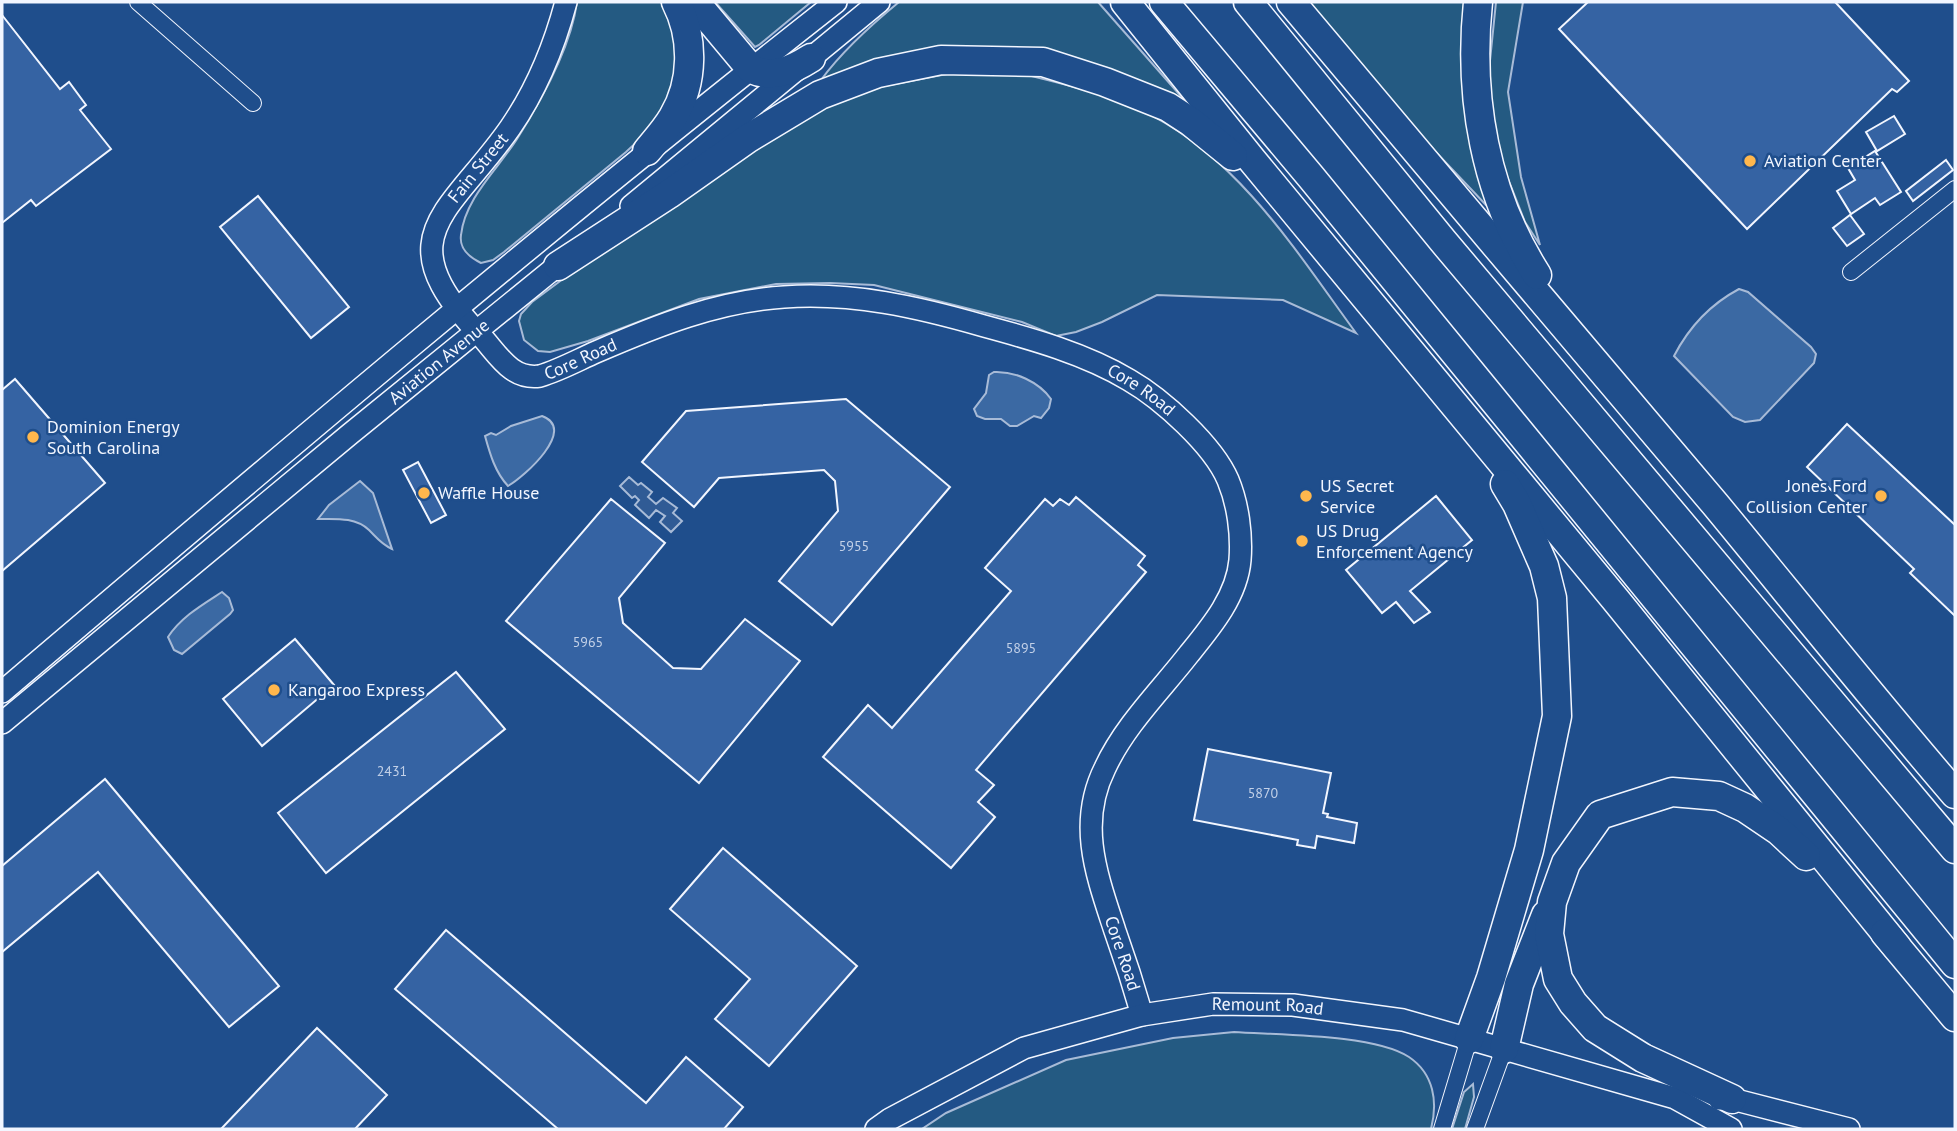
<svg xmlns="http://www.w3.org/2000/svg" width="1957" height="1131" font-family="'PT Sans',sans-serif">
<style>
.green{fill:#245a82;stroke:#a8bbd7;stroke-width:2}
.parking{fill:#305b95;stroke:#a8bbd7;stroke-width:2}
.water{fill:#3b69a3;stroke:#a8bbd7;stroke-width:2}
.building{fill:#3563a3;stroke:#f2f6ff;stroke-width:2}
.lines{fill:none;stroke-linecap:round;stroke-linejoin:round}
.street-casing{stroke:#f2f6ff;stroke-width:18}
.secondary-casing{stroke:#f2f6ff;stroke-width:24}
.highway-casing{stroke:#f2f6ff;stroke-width:31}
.street{stroke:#1f4e8c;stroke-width:16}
.secondary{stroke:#1f4e8c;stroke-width:21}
.highway{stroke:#1f4e8c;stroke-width:28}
.poi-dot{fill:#ffb74d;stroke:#1f4e8c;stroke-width:2.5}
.labels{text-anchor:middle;stroke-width:5;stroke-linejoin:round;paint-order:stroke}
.number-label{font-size:14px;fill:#c3d1e8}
.poi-label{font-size:18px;fill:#f2f6ff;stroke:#1f4e8c;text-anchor:start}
.street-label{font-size:18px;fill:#f2f6ff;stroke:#1f4e8c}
</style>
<rect width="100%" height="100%" fill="#1f4e8c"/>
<g class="green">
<path d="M577,2H661L676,37L677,70L673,90L654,126L626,152L504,252L493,260L481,263C469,257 459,249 461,235C465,198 498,169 517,139C541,101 571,46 577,2Z"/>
<path d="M715,2H811L759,45L755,47Z"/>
<path d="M899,2H1098L1201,119L1088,64L821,80C843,50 871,25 899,2Z"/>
<path d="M1308,2H1466L1490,205L1487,206L1431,147Z"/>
<path d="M1496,2H1523L1508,92L1521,177L1540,245L1525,222L1503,166L1487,90Z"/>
<path d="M1015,72C1062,84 1110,94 1153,116C1242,163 1298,254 1356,333L1283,300L1157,295L1102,322L1076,332L1056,336L1022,322L874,285L830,283L776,284L699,299L588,341L550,352L538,351L524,340L519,321L521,314L532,302L571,273L802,117L869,89L947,74Z"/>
<path d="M1234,1032C1278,1035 1374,1034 1409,1057C1434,1074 1438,1102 1431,1129H922L946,1113L1066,1060L1173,1038Z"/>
<path d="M1473,1084L1474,1097L1465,1129H1452L1464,1092Z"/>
</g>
<path class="parking" d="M629,477L638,485L641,483L652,492L648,497L656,504L663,498L677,508L673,513L682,521L671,532L660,522L665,516L656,510L649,518L635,505L639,500L635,496L632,498L620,486Z"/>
<g class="water">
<path d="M1739,289L1748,292L1811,347L1816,354L1814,363L1760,420L1745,422L1733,417L1674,356C1689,327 1709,305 1739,289Z"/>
<path d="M994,372C1015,371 1039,382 1051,399L1049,408L1041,418L1034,416L1017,426H1010L1001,419H985L977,416L974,409L986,393L989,375Z"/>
<path d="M542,416C578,429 524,477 508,486C495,472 490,454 485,436L491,433L496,435L511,426Z"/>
<path d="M360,481L373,493L392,549C381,544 377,538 369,530C355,517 336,519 318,519L329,505Z"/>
<path d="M222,592L229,598L233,610L230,614L182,654L174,650L168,637C181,617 202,605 222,592Z"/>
</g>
<g class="building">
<path d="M1588,2H1837L1836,3L1909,81L1897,92L1892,89L1747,229L1559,29Z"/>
<path d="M2,15L60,89L69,82L86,105L80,110L111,149L36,206L31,200L2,223Z"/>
<path d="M1894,116L1905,134L1877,151L1866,132Z"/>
<path d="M1875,151L1901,192L1880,205L1875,198L1851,214L1837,191L1855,180L1848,168Z"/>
<path d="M1946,160L1953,170L1913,201L1906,191Z"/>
<path d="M258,196L349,307L311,338L220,227Z"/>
<path d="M1850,215L1864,234L1847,246L1833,228Z"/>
<path d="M15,379L105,483L2,571V390Z"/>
<path d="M846,399L950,487L832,625L779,581L838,511L835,481L824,470L719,478L694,507L642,462L686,411Z"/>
<path d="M1847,424L1955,525V616L1910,573L1914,569L1807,467Z"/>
<path d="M418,462L446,515L431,523L403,470Z"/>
<path d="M1436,496L1472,540L1410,591L1430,612L1414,623L1396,602L1382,613L1346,570Z"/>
<path d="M1076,497L1145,556L1138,565L1146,572L976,770L994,785L978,802L995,817L951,868L823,757L868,705L892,728L1011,591L985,568L1045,499L1053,506L1060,499L1069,505Z"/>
<path d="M611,499L665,543L619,598L623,623L673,668L701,669L745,619L800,661L699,783L506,621Z"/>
<path d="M295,639L334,685L262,746L223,699Z"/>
<path d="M456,672L505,729L326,873L278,813Z"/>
<path d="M1208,749L1331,773L1323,813L1328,814L1327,817L1357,823L1354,843L1317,836L1315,848L1297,845L1298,840L1194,820Z"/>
<path d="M105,779L279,986L229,1027L98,872L2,952V866Z"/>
<path d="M723,848L857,966L769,1066L715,1019L750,979L670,909Z"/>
<path d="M446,930L646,1103L686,1057L743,1107L724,1129H558L395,989Z"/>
<path d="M317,1028L387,1095L355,1129H221Z"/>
</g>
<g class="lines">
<defs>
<g id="street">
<path d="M138,2L253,103"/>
<path d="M1851,272L1955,189"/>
<path d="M1442,1129L1469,1039"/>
<path d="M1475,1129L1504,1049"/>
</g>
<g id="secondary">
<path id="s1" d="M566,2C554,47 537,89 510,128C449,215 384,236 482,337C499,356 512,380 540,376C560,370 578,360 596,352C656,326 718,301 784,297C852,292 918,307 984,326C1032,339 1086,354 1129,380C1162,399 1213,445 1228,480C1238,504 1242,534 1240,560C1237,596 1211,627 1189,654C1161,690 1125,725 1105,768C1077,824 1097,876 1115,931C1125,959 1134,987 1142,1015"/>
<path d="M631,206L879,2"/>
<path d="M2,692C277,458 552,225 836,2"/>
<path id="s2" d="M2,723L350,434L568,257"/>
<path d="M1719,1099H1732L1849,1129"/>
<path id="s3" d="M876,1129L890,1119L1024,1048L1142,1015L1213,1004L1293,1005L1403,1020L1504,1049L1675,1098L1731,1129"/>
</g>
<g id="highway">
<path d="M695,2L751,69C773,79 792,70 811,58"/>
<path d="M1125,2L1252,160L1615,599L1897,947"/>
<path d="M1164,2L1311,177L1955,964"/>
<path d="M1248,2L1443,241L1955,849"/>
<path d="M1291,2C1431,170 1574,337 1715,504C1795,601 1873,699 1955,794"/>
<path d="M1478,2C1468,97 1485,194 1537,275"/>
<path d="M647,151C656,140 666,129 673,117C694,82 694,37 676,2"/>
<path d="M558,266L669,194L747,139L820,95L878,73L941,60L1043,62L1105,82L1168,107L1191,122L1233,156"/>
<path d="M1885,933L1955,1017"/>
<path d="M1469,1039L1491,978L1529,850L1557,716L1552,598L1544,566L1517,504L1505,484"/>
<path d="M1504,1049L1519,984L1546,915"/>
<path d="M1732,1099L1643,1058L1595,1028L1573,1003L1558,979L1549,934L1552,902L1566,863L1600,815L1672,792L1719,796L1745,808L1779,831L1806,856"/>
</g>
</defs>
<use href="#street" class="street-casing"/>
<use href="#secondary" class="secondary-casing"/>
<use href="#highway" class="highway-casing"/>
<use href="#street" class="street"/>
<use href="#secondary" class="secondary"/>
<use href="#highway" class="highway"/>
</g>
<g class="poi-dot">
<circle cx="1750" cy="161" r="7"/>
<circle cx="33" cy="437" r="7"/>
<circle cx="424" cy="493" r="7"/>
<circle cx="1306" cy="496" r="7"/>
<circle cx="1881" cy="496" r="7"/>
<circle cx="1302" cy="541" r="7"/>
<circle cx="274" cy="690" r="7"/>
</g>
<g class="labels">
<g class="number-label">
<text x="854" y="551">5955</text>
<text x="588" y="647">5965</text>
<text x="1021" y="653">5895</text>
<text x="392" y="776">2431</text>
<text x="1263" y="798">5870</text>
</g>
<g class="poi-label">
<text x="1764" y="167">Aviation Center</text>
<text x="47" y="433">Dominion Energy<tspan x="47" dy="21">South Carolina</tspan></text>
<text x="1320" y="492">US Secret<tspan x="1320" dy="21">Service</tspan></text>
<text x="1867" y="492" text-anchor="end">Jones Ford<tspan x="1867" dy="21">Collision Center</tspan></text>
<text x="438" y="499">Waffle House</text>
<text x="1316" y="537">US Drug<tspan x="1316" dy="21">Enforcement Agency</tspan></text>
<text x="288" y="696">Kangaroo Express</text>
</g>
<g class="street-label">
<text transform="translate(478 168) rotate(-51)" y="6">Fain Street</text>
<text dy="6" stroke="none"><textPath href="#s1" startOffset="506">Core Road</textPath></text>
<text dy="6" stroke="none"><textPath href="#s2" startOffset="567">Aviation Avenue</textPath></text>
<text dy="6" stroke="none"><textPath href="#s1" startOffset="1094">Core Road</textPath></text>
<text dy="6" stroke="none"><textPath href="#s1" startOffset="1745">Core Road</textPath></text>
<text dy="6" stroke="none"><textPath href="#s3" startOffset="418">Remount Road</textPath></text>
</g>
</g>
<rect width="1957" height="1131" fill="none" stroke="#f2f6ff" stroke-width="7"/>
</svg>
